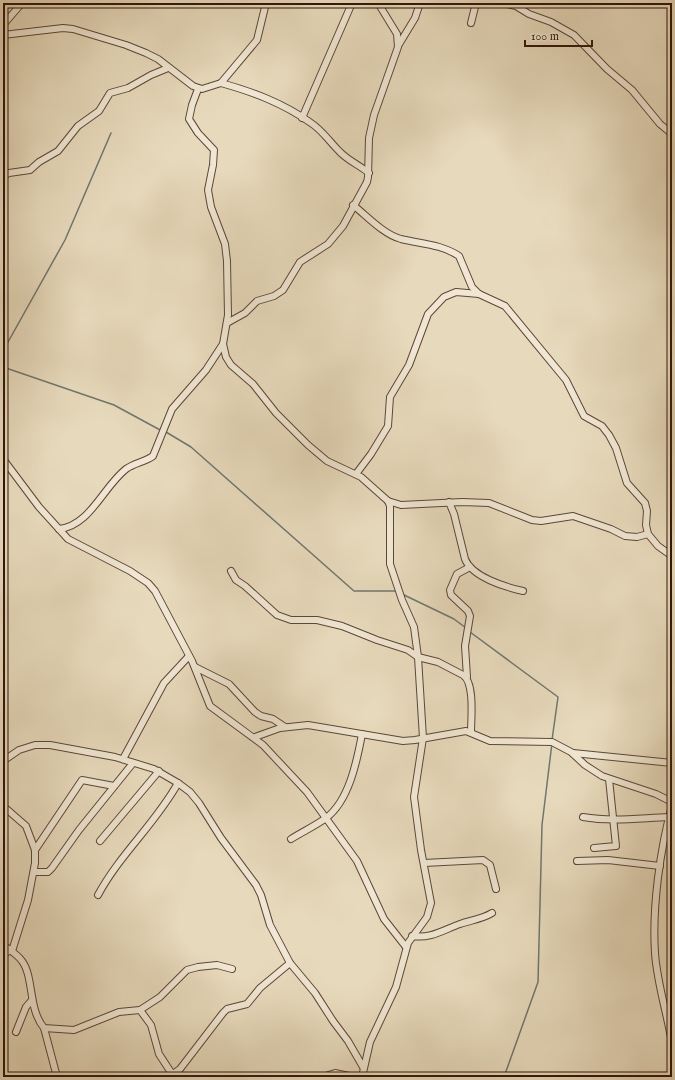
<svg xmlns="http://www.w3.org/2000/svg" width="675" height="1080" font-family="'IM FELL English',serif">
<style>
.lines{fill:none;stroke-linecap:round;stroke-linejoin:round}
.stream{stroke:#6e7870;stroke-width:1.5}
.minor-casing{stroke:#5e4636;stroke-width:8}
.minor{stroke:#efe7d3;stroke-width:6}
</style>
<rect width="100%" height="100%" fill="#e7dabc"/>
<filter id="stains"><feTurbulence type="fractalNoise" baseFrequency=".005" numOctaves="4"/><feColorMatrix values="0 0 0 0 .2 0 0 0 0 .09 0 0 0 0 .02 0 0 0 .5 -.17"/></filter>
<radialGradient id="worn" r=".72"><stop offset=".6" stop-color="#630" stop-opacity="0"/><stop offset="1" stop-color="#630" stop-opacity=".3"/></radialGradient>
<g class="lines">
<g class="stream">
<path d="M3,351L65,240L111,133"/>
<path d="M3,367L114,405L162,431"/>
<path d="M166,432L191,447L354,591H397"/>
<path d="M402,594L454,619L466,628"/>
<path d="M470,632L558,697L552,740"/>
<path d="M504,1077L538,982L542,825L552,743"/>
</g>
<defs>
<g id="minor">
<path d="M502,3L516,6L529,14L551,22L574,35L607,69L632,90L660,124L672,134"/>
<path d="M471,23L476,3"/>
<path d="M3,25L22,3"/>
<path d="M3,35L63,28L73,29L126,45L146,53L158,59L193,86L202,89L221,83L257,40L266,3"/>
<path d="M398,46L415,18L420,3"/>
<path d="M221,83C253,92 283,103 311,123C322,130 329,141 339,151C347,160 359,165 369,173"/>
<path d="M198,89L192,105L189,119L198,133L214,150L213,165L208,190L211,207L225,244L227,261L228,315L223,344L226,357L231,365L253,384L276,413L308,445L327,461L361,477L388,501L390,506V564L402,600L414,627L418,657L423,738L414,797L421,850L431,903L427,917L408,943L396,987L370,1042L362,1077"/>
<path d="M302,118L352,3"/>
<path d="M3,176L9,173L30,170L39,162L58,151L78,126L99,111L110,93L128,88L151,75L168,68"/>
<path d="M353,205C367,216 383,234 401,239C421,244 441,244 459,256L472,287L479,294L505,306L566,380L584,416L602,426L609,435L616,448L627,483L645,503L647,511L646,525L648,534L658,546L672,556"/>
<path d="M227,323L245,313L257,301L274,296L283,290L300,262L328,244L343,226L367,182L368,177L369,138L374,115L398,47L397,34L378,3"/>
<path d="M3,459L39,507L68,539L130,571L148,583L155,591L192,661L210,706L263,745L307,792L357,861L384,919L406,947"/>
<path d="M356,474L371,454L388,426L390,397L409,365L428,314L444,297L456,292L479,294"/>
<path d="M388,501L401,505L462,502L489,503L532,520L541,521L573,516L611,529L625,536L637,537L648,534"/>
<path d="M449,502L454,514L465,559C472,577 505,587 523,591"/>
<path d="M59,529C90,526 103,487 126,469C134,463 145,462 153,456L172,409L206,370L223,344"/>
<path d="M231,571L236,580L245,586L277,615L291,620H317L342,626L377,640L408,650L418,657L438,662L463,675C475,683 471,719 471,732"/>
<path d="M195,667L229,684L255,712L261,716L273,719L285,727"/>
<path d="M467,677L465,646L470,616L468,611L451,595L450,590L457,574L470,567"/>
<path d="M255,737L280,728L308,725L403,741L415,740L466,731L490,741L552,742L571,752L585,765L602,776L656,794L672,802"/>
<path d="M573,753L672,763"/>
<path d="M123,759L164,683L189,656"/>
<path d="M3,761L19,750L35,745H50L115,757L154,769L178,783L190,792L199,803L221,838L256,885L261,895L270,925L290,963L315,993L333,1021L348,1041L363,1067"/>
<path d="M3,806L26,826L35,850V863L28,900L12,951"/>
<path d="M672,806C660,849 652,908 655,953C657,983 667,1013 672,1043"/>
<path d="M583,817C612,822 640,818 669,817"/>
<path d="M291,839C302,832 315,826 326,818C349,801 357,761 362,734"/>
<path d="M100,841L159,771"/>
<path d="M594,848L616,846L609,779"/>
<path d="M35,850L82,780L114,786"/>
<path d="M577,861L608,860L660,866"/>
<path d="M424,863L483,860L490,865L496,889"/>
<path d="M34,872H48L52,868L79,830L133,763"/>
<path d="M98,895C120,854 156,823 178,783"/>
<path d="M412,936C431,939 443,930 460,924C472,920 482,919 492,913"/>
<path d="M3,945C10,950 17,954 22,961C34,977 28,1009 44,1028L74,1030L119,1012L140,1010L151,1025L159,1054L174,1077"/>
<path d="M3,955L10,950"/>
<path d="M140,1010L160,997L187,970L198,967L217,965L232,969"/>
<path d="M44,1028L57,1077"/>
<path d="M16,1032L26,1007L32,1000"/>
<path d="M173,1074L180,1069L223,1013L227,1009L247,1004L260,988L290,963"/>
<path d="M322,1077L335,1073L354,1077"/>
</g>
</defs>
<use href="#minor" class="minor-casing"/>
<use href="#minor" class="minor"/>
</g>
<rect width="675" height="1080" fill="none" stroke="#e7dabc" stroke-width="16"/>
<rect x="4" y="4" width="667" height="1072" fill="none" stroke="#311509" stroke-width="2"/>
<rect x="8" y="8" width="659" height="1064" fill="none" stroke="#311509"/>
<path d="M525 40v6h67v-6" fill="none" stroke="#311509" stroke-width="2"/>
<text x="531" y="40" font-size="12" fill="#311509" stroke="#efe7d3" stroke-width="3" paint-order="stroke">100 m</text>
<rect width="100%" height="100%" filter="url(#stains)"/>
<rect width="100%" height="100%" fill="url(#worn)"/>
</svg>
